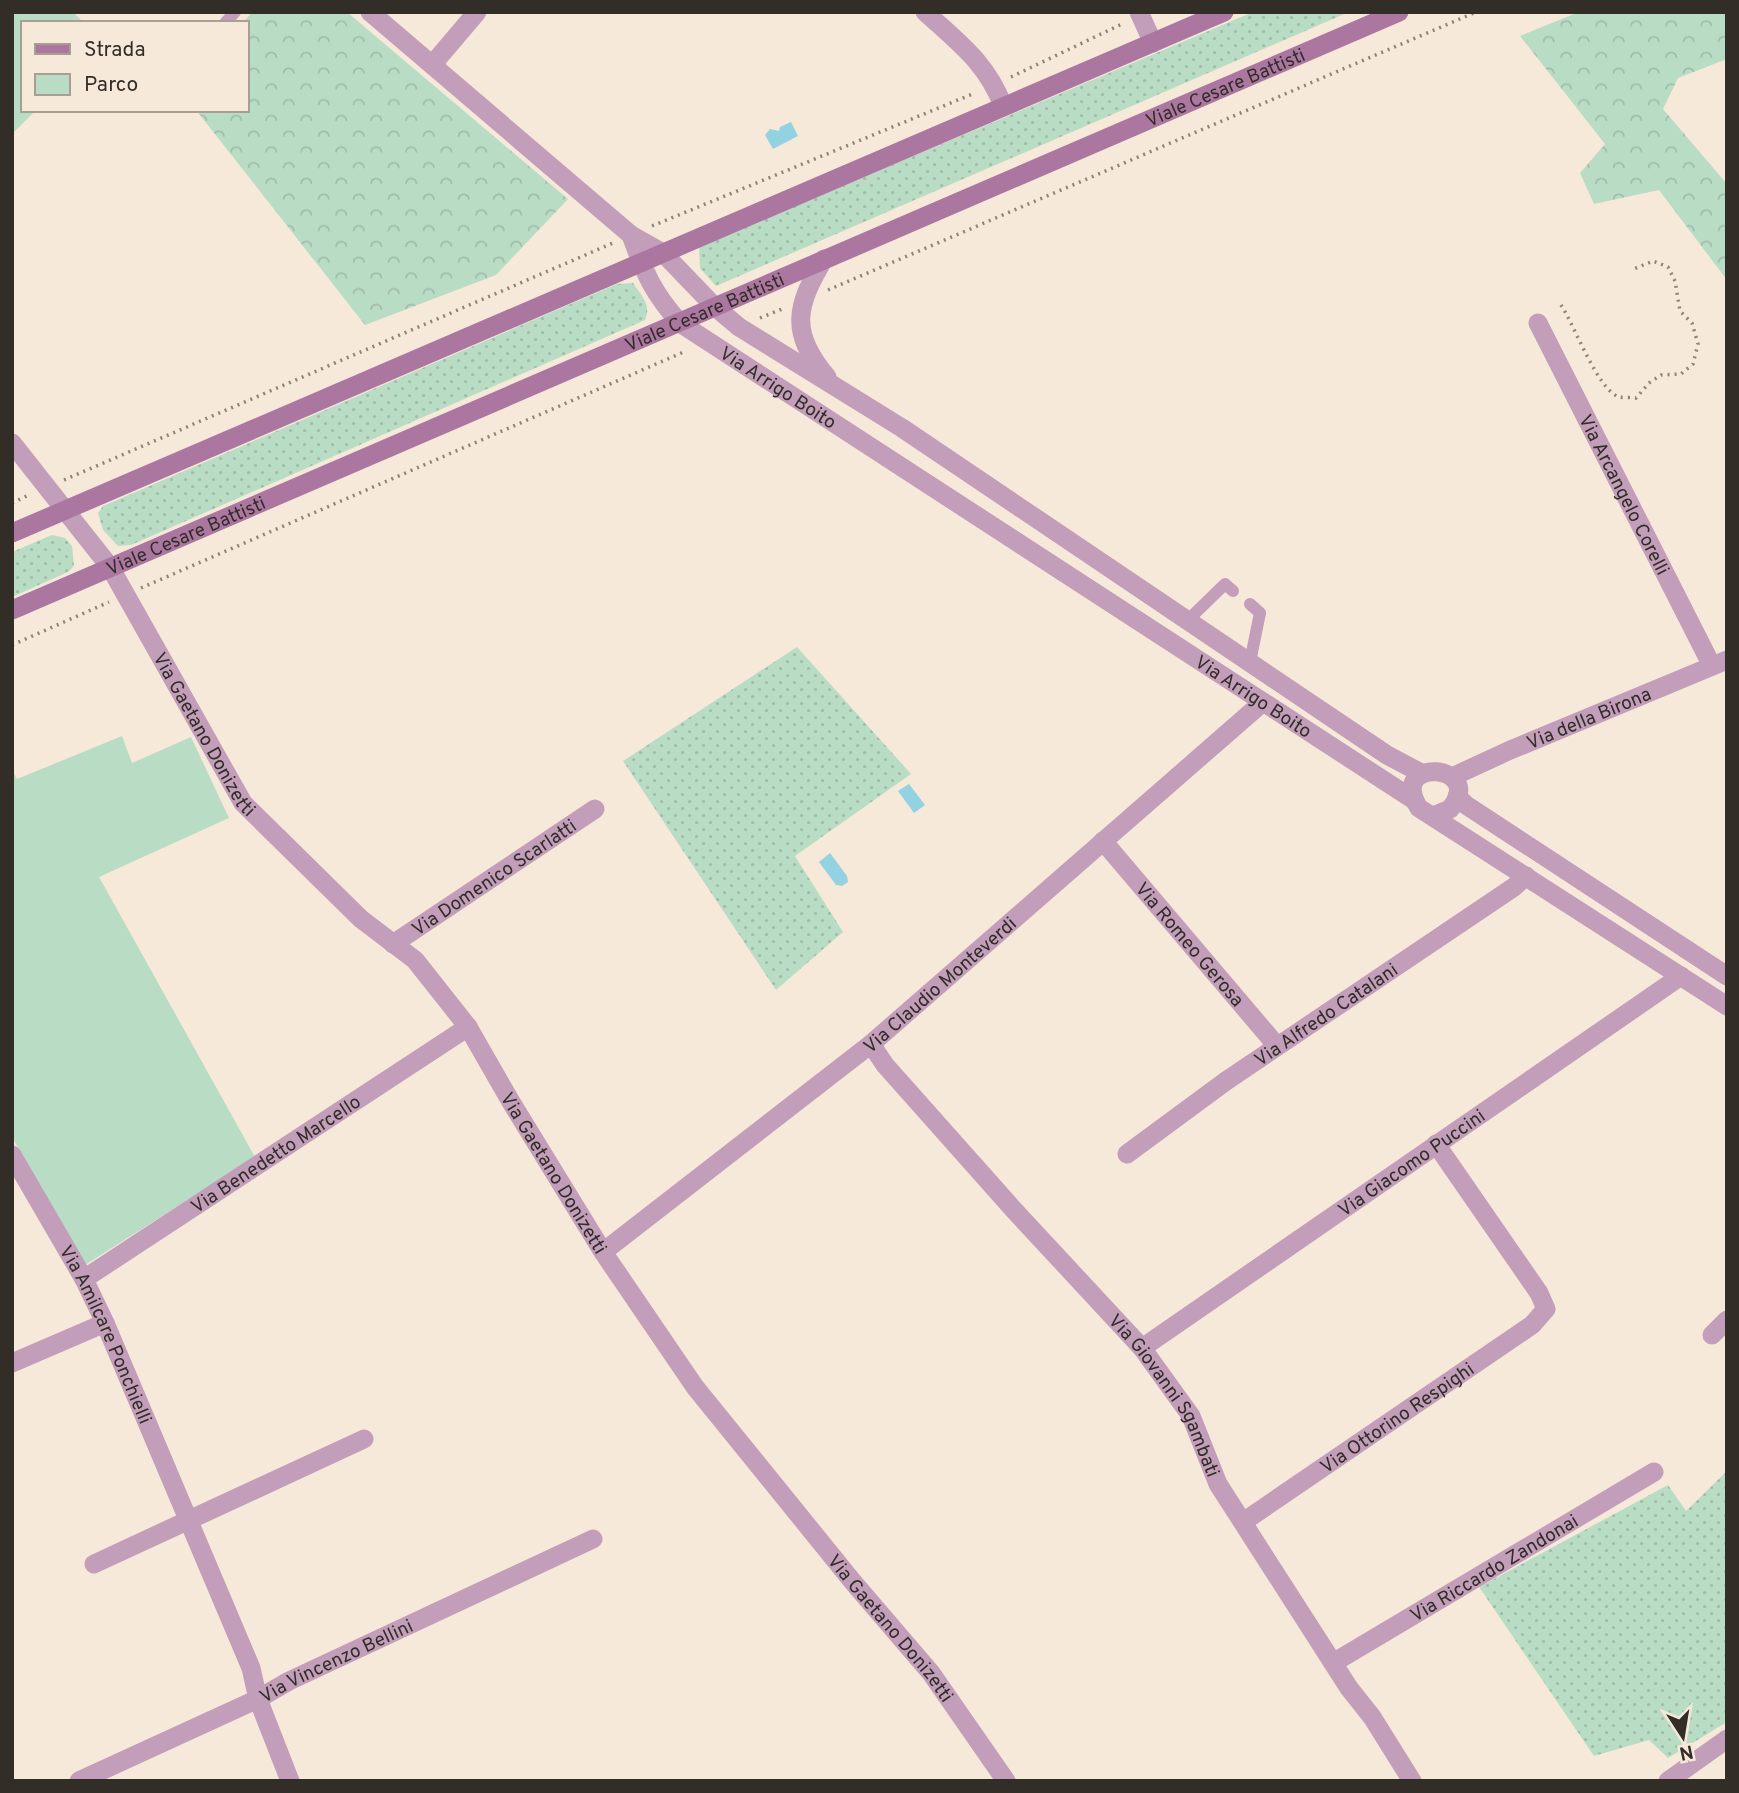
<svg xmlns="http://www.w3.org/2000/svg" width="1739" height="1793" font-family="Overpass,sans-serif">
<style>
.grass{fill:url(#grass-dots)}
.forest{fill:url(#forest-crowns)}
.green{fill:#b9dcc5}
.water{fill:#93d2e1}
.lines{fill:none;stroke-linecap:round;stroke-linejoin:round}
.path{stroke:#8c8379;stroke-width:3.5;stroke-dasharray:2 5;stroke-linecap:butt}
.service{stroke:#c29eba;stroke-width:12}
.minor{stroke:#c29eba;stroke-width:19}
.tertiary{stroke:#c29eba;stroke-width:19}
.secondary{stroke:#ab77a1;stroke-width:19}
.labels{text-anchor:middle;stroke-width:7;stroke-linejoin:round;paint-order:stroke}
.street-label{font-size:19px;fill:#322d27;stroke:#f7e9da}
</style>
<defs>
<pattern id="grass-dots" width="8" height="8" patternUnits="userSpaceOnUse" patternTransform="scale(1.75)"><rect width="8" height="8" fill="#b9dcc5"/><path d="M2 2h.1M6 6h.1" fill="none" stroke="#a0bda9" stroke-width="1.8" stroke-linecap="round"/></pattern>
<pattern id="forest-crowns" width="20" height="18" patternUnits="userSpaceOnUse" patternTransform="scale(1.75)"><rect width="20" height="18" fill="#b9dcc5"/><path d="M2 6a3 3 0 1 1 6 0M12 15a3 3 0 1 1 6 0" fill="none" stroke="#a0bda9"/></pattern>
</defs>
<rect width="100%" height="100%" fill="#f7e9da"/>
<g class="grass">
<path d="M1253,12H1349L716,286L700,268L699,247Z"/>
<path d="M633,283C641,295 652,305 645,320L131,545L118,546L103,530L98,513L103,506L617,284Z"/>
<path d="M52,535L65,538L72,546L74,566L68,572L12,597V552Z"/>
<path d="M797,647L911,774L795,856L843,932L776,990L623,761Z"/>
<path d="M1727,1471V1722L1668,1758L1649,1740L1594,1756L1479,1587L1668,1485L1686,1511Z"/>
</g>
<g class="forest">
<path d="M252,12H347L568,199L496,275L365,325L196,110H247V23H243Z"/>
<path d="M1579,12H1727V59L1678,78L1663,109L1727,184V280L1659,190L1594,204L1580,173L1605,144L1520,36Z"/>
</g>
<g class="green">
<path d="M12,12H73L84,23H23V110H36L12,134Z"/>
<path d="M122,736L132,763L191,737L229,818L99,877L255,1157L85,1265L12,1137V770L17,779Z"/>
</g>
<g class="water">
<path d="M791,122L798,136L773,149L765,135L770,129L779,131L780,127Z"/>
<path d="M909,784L925,805L914,813L898,791Z"/>
<path d="M830,853L847,876L848,882L842,886L836,885L819,862Z"/>
</g>
<g class="lines">
<g class="path">
<path d="M1011,77L1124,23"/>
<path d="M652,226L975,93"/>
<path d="M828,290L1476,12"/>
<path d="M1561,305C1575,326 1597,389 1619,397C1624,398 1631,397 1636,398L1649,383L1661,375L1681,374L1693,364L1698,344L1692,323L1680,311L1675,281L1668,267L1653,261L1634,269"/>
<path d="M760,318L782,309"/>
<path d="M64,480L613,243"/>
<path d="M12,503L31,494"/>
<path d="M141,588L686,351"/>
<path d="M12,645L109,602"/>
</g>
<g class="service">
<path d="M225,23L235,12"/>
<path d="M1250,604L1260,613L1250,662"/>
<path d="M1187,621L1225,584L1233,591"/>
</g>
<g class="minor">
<path d="M370,12L631,235"/>
<path d="M925,12C958,42 987,63 1003,106"/>
<path d="M1139,12L1153,43"/>
<path d="M432,65L477,12"/>
<path id="s1" d="M1538,323L1712,666"/>
<path id="s2" d="M12,443L110,567L243,803L361,919L415,960L468,1027L511,1102L603,1252L695,1387L853,1582L931,1673L1006,1781"/>
<path id="s3" d="M1452,777L1508,751L1727,660"/>
<path id="s4" d="M1103,841L1277,1046"/>
<path id="s5" d="M393,944L595,809"/>
<path id="s6" d="M871,1044L885,1065L1013,1209L1142,1348L1191,1416L1218,1484L1349,1688L1372,1717L1412,1781"/>
<path id="s7" d="M1127,1154L1226,1081L1514,887L1526,876"/>
<path id="s8" d="M12,1155L84,1279L105,1323L251,1668L258,1699L290,1781"/>
<path id="s9" d="M603,1252L871,1044L1263,702"/>
<path id="s10" d="M84,1279L468,1027"/>
<path d="M1712,1335L1727,1320"/>
<path id="s11" d="M1142,1348L1681,976"/>
<path d="M12,1363L105,1323"/>
<path id="s12" d="M1243,1522L1532,1325L1546,1309L1539,1293L1436,1144"/>
<path d="M94,1564L364,1439"/>
<path id="s13" d="M1333,1663L1654,1472"/>
<path id="s14" d="M79,1781L258,1699L289,1681L593,1539"/>
<path d="M1668,1781L1727,1739"/>
</g>
<g class="tertiary">
<path id="s15" d="M631,235C645,274 653,293 680,323L1414,800"/>
<path d="M631,235L663,253L714,306L739,327L902,428L1387,755L1423,774"/>
<path d="M824,259C796,306 789,332 827,377"/>
<path d="M1457,796L1466,805L1727,976"/>
<path d="M1433,816L1450,809C1488,764 1386,755 1419,808L1727,1006"/>
</g>
<g class="secondary">
<path d="M12,533L1224,12"/>
<path id="s16" d="M12,610L1399,12"/>
</g>
</g>
<g class="labels">
<g class="street-label">
<text dy="7" stroke="none"><textPath href="#s16" startOffset="1321">Viale Cesare Battisti</textPath></text>
<text dy="7" stroke="none"><textPath href="#s16" startOffset="754">Viale Cesare Battisti</textPath></text>
<text dy="7" stroke="none"><textPath href="#s15" startOffset="219">Via Arrigo Boito</textPath></text>
<text dy="7" stroke="none"><textPath href="#s1" startOffset="192">Via Arcangelo Corelli</textPath></text>
<text dy="7" stroke="none"><textPath href="#s16" startOffset="189">Viale Cesare Battisti</textPath></text>
<text dy="7" stroke="none"><textPath href="#s15" startOffset="786">Via Arrigo Boito</textPath></text>
<text dy="7" stroke="none"><textPath href="#s3" startOffset="149">Via della Birona</textPath></text>
<text dy="7" stroke="none"><textPath href="#s2" startOffset="350">Via Gaetano Donizetti</textPath></text>
<text dy="7" stroke="none"><textPath href="#s5" startOffset="121">Via Domenico Scarlatti</textPath></text>
<text dy="7" stroke="none"><textPath href="#s4" startOffset="135">Via Romeo Gerosa</textPath></text>
<text dy="7" stroke="none"><textPath href="#s9" startOffset="430">Via Claudio Monteverdi</textPath></text>
<text dy="7" stroke="none"><textPath href="#s7" startOffset="243">Via Alfredo Catalani</textPath></text>
<text dy="7" stroke="none"><textPath href="#s10" startOffset="229">Via Benedetto Marcello</textPath></text>
<text dy="7" stroke="none"><textPath href="#s11" startOffset="327">Via Giacomo Puccini</textPath></text>
<text dy="7" stroke="none"><textPath href="#s2" startOffset="917">Via Gaetano Donizetti</textPath></text>
<text dy="7" stroke="none"><textPath href="#s8" startOffset="203">Via Amilcare Ponchielli</textPath></text>
<text dy="7" stroke="none"><textPath href="#s6" startOffset="460">Via Giovanni Sgambati</textPath></text>
<text dy="7" stroke="none"><textPath href="#s12" startOffset="186">Via Ottorino Respighi</textPath></text>
<text dy="7" stroke="none"><textPath href="#s13" startOffset="187">Via Riccardo Zandonai</textPath></text>
<text dy="7" stroke="none"><textPath href="#s2" startOffset="1484">Via Gaetano Donizetti</textPath></text>
<text dy="7" stroke="none"><textPath href="#s14" startOffset="284">Via Vincenzo Bellini</textPath></text>
</g>
</g>
<rect width="1739" height="1793" fill="none" stroke="#322d27" stroke-width="28"/>
<rect x="21" y="21" width="228" height="91" fill="#f7e9da" stroke="#a89e92" stroke-width="2"/>
<rect x="35" y="44" width="35" height="10" fill="#ab77a1" stroke="#a89e92" stroke-width="2"/>
<text x="84" y="56" font-size="21" fill="#322d27">Strada</text>
<rect x="35" y="74" width="35" height="21" fill="#b9dcc5" stroke="#a89e92" stroke-width="2"/>
<text x="84" y="91" font-size="21" fill="#322d27">Parco</text>
<g transform="translate(1683 1737) rotate(168)" stroke="#f7e9da" stroke-width="5" paint-order="stroke">
<path d="M0-5L12 26L0 18L-12 26Z" fill="#322d27"/>
<text y="-10" font-size="19" font-weight="bold" text-anchor="middle" fill="#322d27">N</text>
</g>
</svg>
